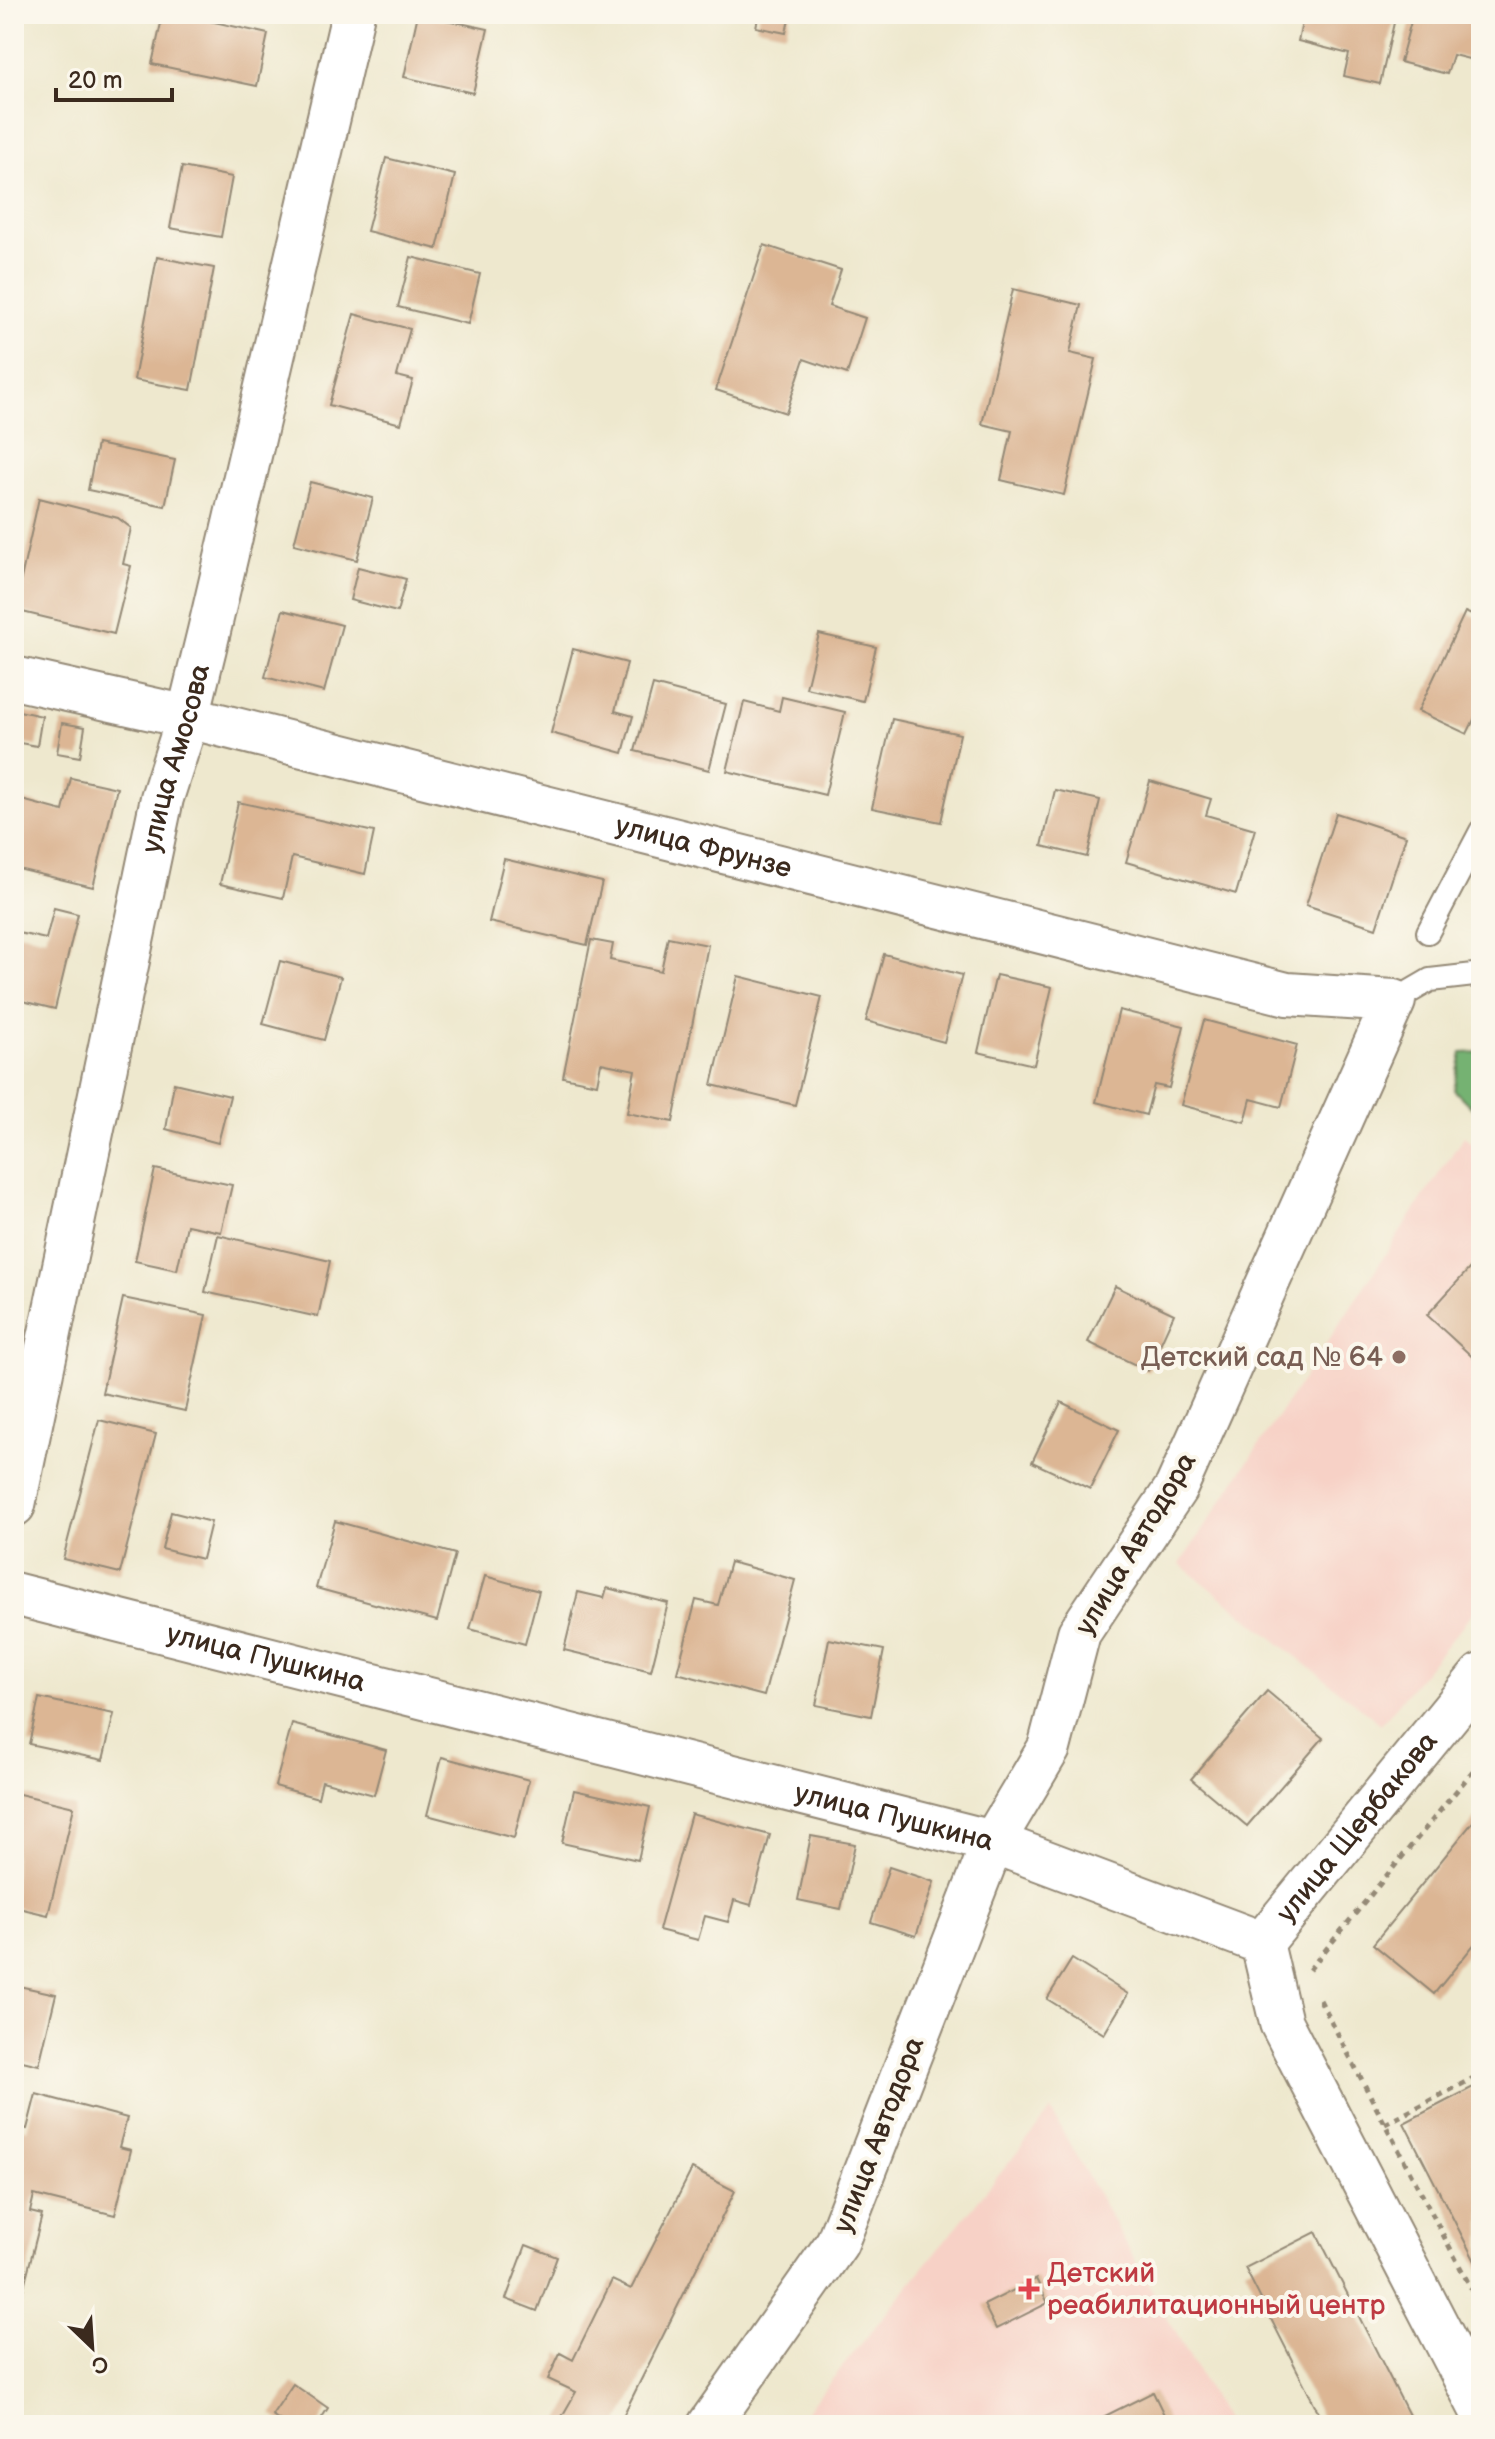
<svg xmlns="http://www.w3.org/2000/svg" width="1495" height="2439" font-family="'Balsamiq Sans',sans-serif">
  <rect width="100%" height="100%" fill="#fbf7ec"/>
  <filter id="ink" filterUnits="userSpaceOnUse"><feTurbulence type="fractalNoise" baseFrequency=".0125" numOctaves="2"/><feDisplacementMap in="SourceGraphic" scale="16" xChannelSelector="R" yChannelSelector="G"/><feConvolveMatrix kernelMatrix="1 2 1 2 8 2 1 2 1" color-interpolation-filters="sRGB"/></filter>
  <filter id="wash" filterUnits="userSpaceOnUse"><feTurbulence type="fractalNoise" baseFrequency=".006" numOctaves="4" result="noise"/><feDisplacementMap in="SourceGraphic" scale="32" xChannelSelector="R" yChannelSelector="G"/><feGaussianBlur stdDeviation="1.8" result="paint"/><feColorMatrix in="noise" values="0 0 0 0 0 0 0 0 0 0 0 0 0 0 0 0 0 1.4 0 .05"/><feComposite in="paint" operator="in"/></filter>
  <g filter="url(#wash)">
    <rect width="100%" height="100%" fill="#eee8ce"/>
    <!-- built -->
    <g fill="#f7d1c6">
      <path d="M1464 1136 1481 1150V1603L1381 1724 1180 1564Z"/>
      <path d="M1051 2111 1228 2425H795Z"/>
    </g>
    <!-- forest -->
    <path fill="#75b272" stroke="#586e48" stroke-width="2" d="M1481 1052V1117L1454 1090 1462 1053Z"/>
    <g id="blocks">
      <!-- building -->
      <g fill="#dcb694">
        <path d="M163 14H178L268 34 257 86 152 64Z"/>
        <path d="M418 14 488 29 473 93 404 77Z"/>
        <path d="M759 14H790L786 33 756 27Z"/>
        <path d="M1304 14H1396L1380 84 1344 76 1349 54 1298 41Z"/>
        <path d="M1413 14H1481V62L1453 55 1447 74 1400 62Z"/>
        <path d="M386 158 455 175 437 249 367 231Z"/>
        <path d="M182 167 232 177 221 237 170 228Z"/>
        <path d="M764 245 841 270 829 306 865 318 847 374 804 359 786 413 716 390Z"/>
        <path d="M157 257 214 268 191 390 134 380Z"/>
        <path d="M411 257 480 274 468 324 398 307Z"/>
        <path d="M1013 289 1081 305 1070 353 1096 359 1064 495 1001 480 1012 431 982 424Z"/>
        <path d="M354 314 410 329 397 376 413 380 401 424 329 405Z"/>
        <path d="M97 444 175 460 165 506 88 490Z"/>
        <path d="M310 482 373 498 357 560 294 544Z"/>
        <path d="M39 498 118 518 131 528 123 564 131 566 114 634 14 610Z"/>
        <path d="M358 567 406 579 397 612 350 600Z"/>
        <path d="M283 610 342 625 324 692 265 677Z"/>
        <path d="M1465 612 1481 619V705L1467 734 1418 711Z"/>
        <path d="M819 634 876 647 863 701 806 688Z"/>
        <path d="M573 649 627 663 615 711 633 716 623 753 551 733Z"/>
        <path d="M653 685 726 704 709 770 635 751Z"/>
        <path d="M782 697 845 712 825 795 727 771 744 702 779 711Z"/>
        <path d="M19 711 42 716 37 746 14 742Z"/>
        <path d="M892 719 960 734 941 822 872 808Z"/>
        <path d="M62 723 85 727 80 757 57 753Z"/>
        <path d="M71 778 117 788 93 887 14 868V833L22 800 63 811Z"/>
        <path d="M1150 781 1211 799 1206 815 1255 829 1236 894 1126 862Z"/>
        <path d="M1055 790 1100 800 1087 857 1042 846Z"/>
        <path d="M238 802 374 832 365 874 292 857 283 898 220 884Z"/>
        <path d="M1336 813 1406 836 1376 928 1306 905Z"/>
        <path d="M504 859 602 882 587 945 489 922Z"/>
        <path d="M54 908 78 914 55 1009 14 999V932L46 939Z"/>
        <path d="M668 937 708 945 673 1122 627 1113 635 1070 601 1063 597 1084 563 1077 591 940 613 944 610 960 661 971Z"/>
        <path d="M884 954 962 975 944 1042 866 1021Z"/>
        <path d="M280 961 341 977 324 1040 263 1024Z"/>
        <path d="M996 975 1052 987 1034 1065 978 1052Z"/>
        <path d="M738 976 822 997 795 1105 712 1085Z"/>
        <path d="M1119 1010 1184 1026 1169 1088 1154 1085 1146 1115 1096 1102Z"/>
        <path d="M1204 1020 1297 1045 1281 1107 1251 1099 1245 1122 1181 1105Z"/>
        <path d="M174 1083 230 1096 218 1143 166 1129Z"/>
        <path d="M155 1169 232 1185 221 1232 187 1225 177 1270 135 1261Z"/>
        <path d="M218 1235 330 1261 318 1317 205 1292Z"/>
        <path d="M1481 1256V1359L1478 1362 1427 1315Z"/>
        <path d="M1115 1286 1174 1314 1148 1371 1088 1342Z"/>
        <path d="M123 1298 206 1315 185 1411 102 1393Z"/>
        <path d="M1061 1402 1119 1430 1090 1489 1032 1462Z"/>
        <path d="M99 1420 156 1434 120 1573 63 1559Z"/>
        <path d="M171 1512 211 1522 202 1559 162 1549Z"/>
        <path d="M335 1521 455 1554 437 1621 316 1588Z"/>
        <path d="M730 1562 795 1580 764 1696 677 1673 696 1600 718 1605Z"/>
        <path d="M485 1576 539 1591 525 1644 470 1629Z"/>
        <path d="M607 1588 668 1603 651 1671 564 1650 578 1592 604 1598Z"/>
        <path d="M829 1639 884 1650 871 1716 816 1705Z"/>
        <path d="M1267 1691 1323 1738 1247 1826 1191 1779Z"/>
        <path d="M39 1698 114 1714 103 1760 29 1744Z"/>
        <path d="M292 1724 386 1750 374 1795 322 1781 318 1798 275 1786Z"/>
        <path d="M442 1757 529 1780 514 1838 427 1815Z"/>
        <path d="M574 1790 650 1807 638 1860 562 1843Z"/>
        <path d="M15 1793 74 1807 48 1915 14 1907Z"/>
        <path d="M1481 1812V1936L1434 1994 1373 1944Z"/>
        <path d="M691 1814 770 1835 751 1905 734 1900 728 1922 705 1916 698 1940 659 1930Z"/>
        <path d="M811 1836 855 1844 841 1909 798 1900Z"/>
        <path d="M889 1867 934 1882 916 1936 871 1922Z"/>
        <path d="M1072 1959 1128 1994 1104 2034 1047 1999Z"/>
        <path d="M14 1985 56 1994 39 2065 14 2059Z"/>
        <path d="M1481 2083V2273L1404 2123Z"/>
        <path d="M36 2094 127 2118 119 2147 131 2150 115 2215 34 2195 30 2212 42 2215 23 2290 14 2288V2126L27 2129Z"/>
        <path d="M692 2169 735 2191 623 2416 618 2425H557L576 2392 548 2379 560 2353 573 2360 612 2280 631 2289Z"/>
        <path d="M1316 2232 1414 2425H1325L1245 2268Z"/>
        <path d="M526 2245 557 2257 537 2311 506 2299Z"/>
        <path d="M1036 2279 1048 2303 996 2329 984 2305Z"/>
        <path d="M293 2384 328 2408 317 2425H287L272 2415Z"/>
        <path d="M1153 2392 1169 2425H1087Z"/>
      </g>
    </g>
  </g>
  <g filter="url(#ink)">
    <use href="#blocks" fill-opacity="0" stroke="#948976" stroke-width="2"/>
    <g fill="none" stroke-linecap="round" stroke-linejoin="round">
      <!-- service casing -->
      <g stroke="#948976" stroke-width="26">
        <g id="service">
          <path d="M1428 932 1481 831"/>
          <path d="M1394 1001 1430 980 1474 975 1481 977"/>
        </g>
      </g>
      <!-- minor casing -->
      <g stroke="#948976" stroke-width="46">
        <g id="minor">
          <path id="s1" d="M14 678 188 717 1287 994 1394 1001 1176 1488 1079 1633 1049 1748 993 1842 837 2243 709 2425"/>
          <path id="s2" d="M14 1505 162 798 188 717 209 631 353 14"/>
          <path id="s3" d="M14 1594 993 1842 1262 1943"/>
          <path d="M1262 1943 1281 2023 1481 2410"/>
          <path id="s4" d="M1262 1943 1481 1675"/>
        </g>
      </g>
      <!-- path -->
      <g stroke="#948976" stroke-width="5" stroke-dasharray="6 6" stroke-linecap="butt">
        <path d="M1309 1970 1481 1761"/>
        <path d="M1320 2000 1481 2307"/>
        <path d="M1385 2124 1481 2074"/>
      </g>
      <!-- service -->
      <use href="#service" stroke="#fff" stroke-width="22"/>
      <!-- minor -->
      <use href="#minor" stroke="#fff" stroke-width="42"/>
    </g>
  </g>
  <!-- markers -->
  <circle fill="#8d6e63" stroke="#fbf7ec" stroke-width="3" cx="1399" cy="1357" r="8"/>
  <path fill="#e0444e" stroke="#fbf7ec" stroke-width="3" d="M1025 2277h8v8h8v8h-8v8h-8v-8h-8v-8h8z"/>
  <g text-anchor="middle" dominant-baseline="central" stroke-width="8" stroke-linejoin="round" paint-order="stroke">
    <!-- street labels -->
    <g font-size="28" fill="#3b2a1e" stroke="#fbf7ec">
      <text stroke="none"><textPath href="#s2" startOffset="764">улица Амосова</textPath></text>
      <text stroke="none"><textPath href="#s1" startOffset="710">улица Фрунзе</textPath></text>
      <text transform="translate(1136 1544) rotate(-59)">улица Автодора</text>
      <text stroke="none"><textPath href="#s3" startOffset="260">улица Пушкина</textPath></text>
      <text stroke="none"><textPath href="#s3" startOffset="908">улица Пушкина</textPath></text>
      <text stroke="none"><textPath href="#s4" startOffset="150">улица Щербакова</textPath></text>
      <text transform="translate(879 2135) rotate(-69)">улица Автодора</text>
    </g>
    <!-- education labels -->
    <g font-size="28" fill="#785e54" stroke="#fbf7ec" text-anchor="end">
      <text x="1383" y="1357">Детский сад № 64</text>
    </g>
    <!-- health labels -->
    <g font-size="28" fill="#be3a42" stroke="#fbf7ec" text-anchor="start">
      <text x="1047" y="2273">Детский<tspan x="1047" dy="32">реабилитационный центр</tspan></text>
    </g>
  </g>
  <!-- margin -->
  <rect width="1495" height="2439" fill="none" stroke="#fbf7ec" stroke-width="48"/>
  <!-- north arrow -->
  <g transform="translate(92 2347) rotate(155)" stroke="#fbf7ec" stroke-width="6" paint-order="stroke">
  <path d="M0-6L14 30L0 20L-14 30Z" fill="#3b2a1e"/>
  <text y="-12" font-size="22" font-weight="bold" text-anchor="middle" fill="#3b2a1e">С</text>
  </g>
  <!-- scale -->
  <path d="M56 88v12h116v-12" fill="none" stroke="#3b2a1e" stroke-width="4"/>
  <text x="68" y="88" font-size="24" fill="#3b2a1e" stroke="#fbf7ec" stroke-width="6" paint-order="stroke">20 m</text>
</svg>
